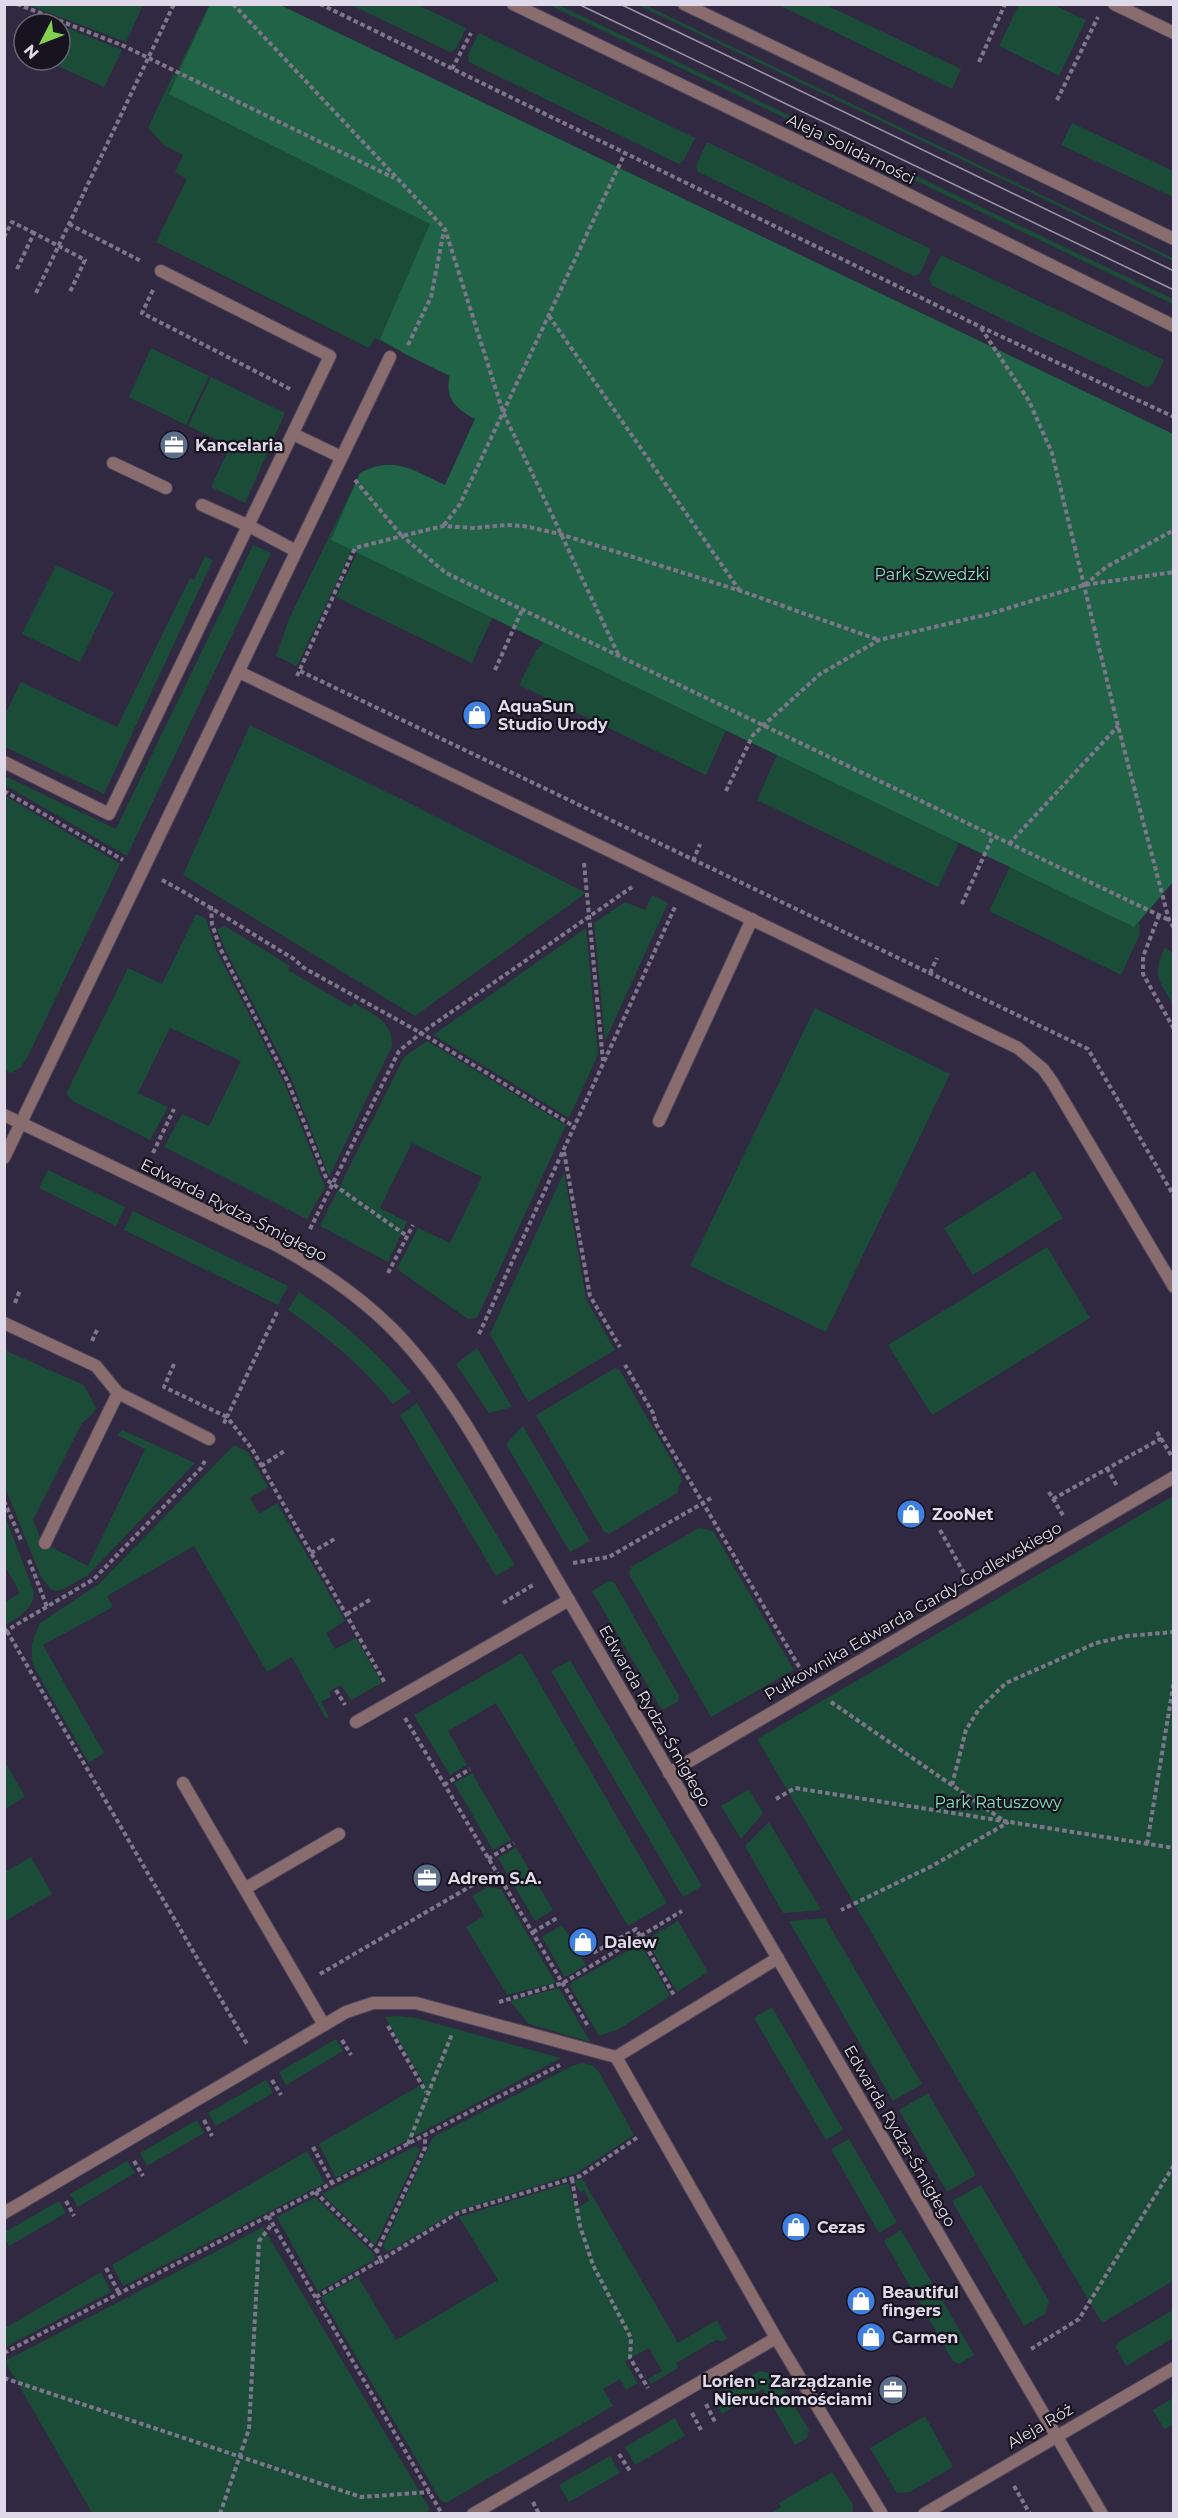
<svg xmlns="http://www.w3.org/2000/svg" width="1178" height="2518" font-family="Montserrat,sans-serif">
  <rect width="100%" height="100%" fill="#312941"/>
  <!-- green -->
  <g fill="#1a4c37">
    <path d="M1019 4 1054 5 1086 20 1059 76 999 46Z"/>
    <path d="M28 5H143L126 42Z"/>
    <path d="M209 5H280L1173 434V882L1139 922 1140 934 1121 975 989 911 1010 867 959 843 938 887 757 800 777 755 726 730 706 775 519 685 536 650 544 643 492 618 472 663 336 597 357 553 352 550 297 666 276 656 289 619 360 473C394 455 414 470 445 485L475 419C457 410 445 399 450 376L375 338 369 348 156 242 187 179 175 172 183 155 165 146 148 128 174 73 178 75 180 70 178 69Z"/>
    <path d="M351 5H418L466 28 456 49 450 52Z"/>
    <path d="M549 5H559L1173 299V304Z"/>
    <path d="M638 5H645L1173 258V261Z"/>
    <path d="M779 5H826L961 69 952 89Z"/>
    <path d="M60 25 122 50 104 87 49 62 50 60H60Z"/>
    <path d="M479 33 695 138 684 160 679 164 469 62 468 55Z"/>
    <path d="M1072 123 1173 171V197L1061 145Z"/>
    <path d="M707 142 931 249 920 274 914 276 698 172 696 166Z"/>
    <path d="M941 255 1164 360 1153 384 1147 387 933 286 929 279Z"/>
    <path d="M151 348 209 376 186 425 129 397Z"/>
    <path d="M211 377 285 413 245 503 211 487 230 446 188 426Z"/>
    <path d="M253 545 271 553 127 856 5 785V776L116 829Z"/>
    <path d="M205 556 213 560 104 794 5 747V715L21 682 117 727 190 578 194 580Z"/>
    <path d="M56 565 114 592 80 662 22 634Z"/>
    <path d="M250 725 409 803 586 893 415 1016 183 875Z"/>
    <path d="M5 796 120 864 29 1054 21 1067 11 1073 4 1070Z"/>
    <path d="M652 895 668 903 605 1041 594 923 625 902 645 910Z"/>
    <path d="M196 914 206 919 216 950 285 1085 325 1187 307 1219 164 1147 182 1114 209 1126 241 1061 170 1028 138 1093 168 1107 150 1140 73 1101 66 1094 128 968 162 984Z"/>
    <path d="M225 926 290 966 288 970 351 1007 354 1003C373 1014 393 1021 392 1046L329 1177 291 1078 225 949 217 929Z"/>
    <path d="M586 928 598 1055 569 1118 433 1035Z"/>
    <path d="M1165 947 1173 954V1004C1158 978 1152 977 1165 947Z"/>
    <path d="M815 1008 950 1074 826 1332 690 1266Z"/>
    <path d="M427 1041 566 1125 477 1318 468 1319 397 1269 418 1228 450 1243 482 1177 412 1143 380 1208 407 1222 388 1262 320 1226 404 1057Z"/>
    <path d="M48 1170 125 1207 116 1226 39 1188Z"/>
    <path d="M1034 1171 1063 1218 973 1275 944 1228Z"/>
    <path d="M564 1172 586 1299 615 1350 528 1402 490 1334Z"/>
    <path d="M133 1211 288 1286 278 1305 124 1230Z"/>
    <path d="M1047 1247 1090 1318 932 1415 888 1345Z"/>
    <path d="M299 1292C341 1320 378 1353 410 1392L393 1404C363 1367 328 1337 288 1310Z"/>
    <path d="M477 1348 512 1407 489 1413 456 1364Z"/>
    <path d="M4 1350 84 1385 96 1408 93 1414 82 1423 33 1520 42 1542 88 1566 145 1449 117 1435 122 1430 195 1463 88 1575 64 1589 56 1591 51 1589 41 1577 5 1487Z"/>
    <path d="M615 1368 619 1369 682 1478 677 1493 609 1534 604 1532 536 1415Z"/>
    <path d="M417 1403 515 1565 496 1576 400 1415Z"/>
    <path d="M523 1426 590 1541 570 1552 506 1444Z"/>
    <path d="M234 1445 248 1452 268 1487 250 1498 259 1514 277 1503 345 1621 326 1633 335 1649 356 1638 382 1683 351 1700 341 1685 329 1691 331 1696 321 1702 329 1717 326 1719 292 1657 267 1672 194 1546 107 1596 113 1607 43 1645 104 1753 89 1763 35 1669 32 1661V1643L40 1623 100 1583Z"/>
    <path d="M1173 1496V2281L1102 2323 757 1739Z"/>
    <path d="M5 1516 34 1592C33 1610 19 1617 5 1625V1602L20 1593 5 1566Z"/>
    <path d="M699 1528 713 1531 794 1670 711 1717 629 1574 631 1567Z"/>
    <path d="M608 1581 614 1582 679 1696 678 1702 662 1710 592 1591Z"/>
    <path d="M522 1653 667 1903 628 1926 496 1703 448 1731 467 1765 450 1775 414 1715Z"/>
    <path d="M570 1660 702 1886 683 1897 551 1671Z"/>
    <path d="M5 1762 25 1797 5 1809H4Z"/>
    <path d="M472 1773 511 1840 493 1850 454 1783Z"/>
    <path d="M749 1789 763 1813 741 1839 721 1806Z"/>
    <path d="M769 1822 821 1910 783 1913 745 1846Z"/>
    <path d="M516 1847 553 1910 535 1921 498 1858Z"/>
    <path d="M31 1857 52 1894 5 1921V1872Z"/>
    <path d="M488 1887 501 1889 556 1983 507 1995 466 1927 484 1916 472 1896Z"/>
    <path d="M825 1918 922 2084 893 2101 789 1921Z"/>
    <path d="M678 1921 708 1972 677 1992 648 1943 649 1938Z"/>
    <path d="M562 1925 586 1965 568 1976H564L542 1937Z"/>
    <path d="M638 1945 642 1946 670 1996 619 2029 599 2036 570 1986 571 1983Z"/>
    <path d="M559 1988 590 2042 529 2024 510 2001Z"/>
    <path d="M772 2007 843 2130 826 2140 754 2018Z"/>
    <path d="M396 2016 416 2018 561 2058 336 2178 319 2144 424 2083 385 2017Z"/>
    <path d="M336 2039 343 2051 286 2085 279 2072Z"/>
    <path d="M584 2063 593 2066 599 2072 634 2135 575 2174 457 2211 387 2252 383 2246 433 2137 574 2065Z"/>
    <path d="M266 2080 273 2093 216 2126 208 2113Z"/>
    <path d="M928 2093 976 2175 947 2192 899 2110Z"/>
    <path d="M197 2120 204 2133 147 2166 140 2153Z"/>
    <path d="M849 2139 897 2222 879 2233 831 2149Z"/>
    <path d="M416 2146 420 2150 375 2245 322 2194Z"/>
    <path d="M307 2151 325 2183 123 2286 112 2265Z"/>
    <path d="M127 2161 135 2173 78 2207 70 2194Z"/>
    <path d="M582 2178 678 2343 717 2320 727 2339 723 2341 716 2340 676 2363 678 2368 651 2384 648 2379 662 2371 649 2348 625 2361 638 2383 626 2390 620 2379 603 2389 613 2406 446 2503 441 2501 321 2297 358 2277 396 2340 498 2280 459 2217 568 2183 577 2208 589 2201 584 2190 580 2192 574 2181Z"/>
    <path d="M981 2185 1049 2301 1045 2314 1024 2326 952 2201Z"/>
    <path d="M315 2197 373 2253 375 2259 318 2292 277 2217Z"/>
    <path d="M59 2201 66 2213 9 2246 5 2238V2232Z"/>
    <path d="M263 2227 430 2509 423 2514 92 2513 5 2361Z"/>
    <path d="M901 2230 974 2355 959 2364 953 2361 884 2241Z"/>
    <path d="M101 2272 111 2292 5 2347V2328Z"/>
    <path d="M1173 2310V2338L1126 2366 1116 2347 1118 2342Z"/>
    <path d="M759 2371 770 2373 777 2377 809 2430 807 2438 795 2445 763 2389 722 2414 712 2397Z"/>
    <path d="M1173 2398V2425L1164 2429 1153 2410Z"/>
    <path d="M925 2416 953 2467 910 2492 897 2493 870 2448Z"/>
    <path d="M675 2418 685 2436 635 2465 625 2447Z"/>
    <path d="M610 2456 620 2473 569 2502 559 2485Z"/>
    <path d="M832 2472 853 2505V2513H770L781 2507 779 2503Z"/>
  </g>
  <!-- forest -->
  <path fill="#206347" d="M210 5H280L1173 434V882L1134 927 331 540 360 473C395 455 413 471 445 485L475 419C457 409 444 399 450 376L407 355 380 339 430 224 169 94Z"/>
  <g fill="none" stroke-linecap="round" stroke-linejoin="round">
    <!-- service casing -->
    <g stroke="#4d455c" stroke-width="14">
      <g id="service">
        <path d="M293 434 341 457"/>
        <path d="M113 463 166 488"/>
        <path d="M202 505 249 526 296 551"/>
        <path d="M4 762 109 814 330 356 161 271"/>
        <path d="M659 1121 752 919"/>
        <path d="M45 1543 118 1393"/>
        <path d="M183 1783 324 2025"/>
        <path d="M246 1888 339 1834"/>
      </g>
    </g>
    <!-- minor casing -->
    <g stroke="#4d455c" stroke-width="14">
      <g id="minor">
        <path d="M1114 4 1174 33"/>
        <path d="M239 672 1018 1048 1043 1069 1053 1083 1174 1287"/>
        <path d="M4 1115 278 1246C374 1299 420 1348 476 1441L1102 2514"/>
        <path d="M4 1158 390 357"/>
        <path d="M4 1323 96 1366 118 1393 209 1439"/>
        <path d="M356 1722 569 1600"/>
        <path d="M669 1773 1174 1477"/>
        <path d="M616 2057 778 1958"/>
        <path d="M4 2213 324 2025 346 2012 373 2003H416L616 2057 776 2338 882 2514"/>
        <path d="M473 2514 776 2338"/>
        <path d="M924 2514 1174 2368"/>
      </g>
    </g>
    <!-- tertiary casing -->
    <g stroke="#4d455c" stroke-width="14">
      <g id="tertiary">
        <path d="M513 4 875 178 1174 326"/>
        <path d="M684 4 1174 239"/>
      </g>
    </g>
    <!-- path -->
    <g stroke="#7e778b" stroke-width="4" stroke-dasharray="4.5 3" stroke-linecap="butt">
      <path d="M17 4 124 46 394 178"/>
      <path d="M233 4 445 229 503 412 619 656"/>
      <path d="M320 4 981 327 1174 417"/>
      <path d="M979 62 1005 4"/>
      <path d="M452 69 471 33"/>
      <path d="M1057 100 1098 17"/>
      <path d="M69 224 141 261"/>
      <path d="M4 237 12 222 34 233"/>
      <path d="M17 269 34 233 85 260 69 294"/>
      <path d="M153 290 142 313 290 389"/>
      <path d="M36 293 174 4"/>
      <path d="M549 316 740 591"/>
      <path d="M981 328 1029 401 1052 453 1118 726 1169 920 1174 928"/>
      <path d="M408 345 431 297 444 230"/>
      <path d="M355 480 402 536 443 526 475 528 506 525 524 526 560 534 741 591 879 640"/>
      <path d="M444 525 460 504 625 153"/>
      <path d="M1085 585 1106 567 1174 530"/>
      <path d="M495 670 522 610"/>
      <path d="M300 671 1088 1049 1174 1196"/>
      <path d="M297 676 355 548 402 536 446 573 1169 920"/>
      <path d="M4 791 123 860"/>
      <path d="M726 791 753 735 820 674 879 640 989 614 1084 585 1174 572"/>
      <path d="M1009 844 1118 726"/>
      <path d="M693 861 700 844"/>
      <path d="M584 863 603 1061"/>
      <path d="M162 880C207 904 250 933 294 959L304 968 421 1033 575 1127"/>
      <path d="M962 904 993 836"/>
      <path d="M211 906 212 924 220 948 288 1082 327 1180 407 1236"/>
      <path d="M1159 915 1143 957V974L1174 1029"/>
      <path d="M930 973 937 958"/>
      <path d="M564 1152 590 1296 620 1347"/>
      <path d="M153 1153 174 1109"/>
      <path d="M310 1229 399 1051 421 1033 632 887"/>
      <path d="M388 1273 413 1225"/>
      <path d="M15 1303 20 1290"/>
      <path d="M277 1312 227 1417 252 1449 385 1683"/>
      <path d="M479 1334 675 907"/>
      <path d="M92 1341 98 1328"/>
      <path d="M174 1364 164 1387 227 1417 223 1425"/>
      <path d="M1157 1432 1171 1455"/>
      <path d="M261 1466 286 1450"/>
      <path d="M1107 1468 1117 1486"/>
      <path d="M1049 1492 1064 1517"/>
      <path d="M711 1498 703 1503 801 1670"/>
      <path d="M1053 1499 1162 1438"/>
      <path d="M4 1501 22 1542"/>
      <path d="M940 1530 965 1575"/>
      <path d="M311 1553 336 1538"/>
      <path d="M29 1560 47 1607"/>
      <path d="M573 1563 609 1557 703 1503 656 1424 653 1413 625 1365"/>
      <path d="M503 1603 533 1585"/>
      <path d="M347 1614 371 1599"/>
      <path d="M7 1631 247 2044"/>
      <path d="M4 1632 94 1579 201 1468 205 1461"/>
      <path d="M336 1690 345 1705"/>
      <path d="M831 1702 1007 1823 932 1866 841 1910"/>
      <path d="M405 1718 588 2026"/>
      <path d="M444 1785 470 1769"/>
      <path d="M952 1785 966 1730 979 1709 1006 1683 1096 1643 1127 1636 1174 1632"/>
      <path d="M776 1799 795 1788 1174 1848"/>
      <path d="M1147 1844 1174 1681"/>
      <path d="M488 1859 514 1843"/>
      <path d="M533 1932 557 1918"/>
      <path d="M589 1947 593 1953 636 1929 675 1997"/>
      <path d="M320 1974 495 1872"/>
      <path d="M499 2002 563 1983 682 1911"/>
      <path d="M388 2026 426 2092"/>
      <path d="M342 2040 351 2055"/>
      <path d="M272 2080 281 2095"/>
      <path d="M204 2120 212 2136"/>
      <path d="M408 2144 452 2034"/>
      <path d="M313 2147 332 2183"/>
      <path d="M134 2161 143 2176"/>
      <path d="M572 2179 580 2226 593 2265 631 2338 630 2358 648 2388"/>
      <path d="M315 2192 377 2251"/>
      <path d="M66 2201 74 2216"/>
      <path d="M268 2216 442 2514"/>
      <path d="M382 2263 381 2260 458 2213 580 2176 638 2137"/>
      <path d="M106 2268 119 2293"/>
      <path d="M316 2297 381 2260 377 2251 425 2148V2136"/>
      <path d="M1031 2349 1079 2319 1174 2165"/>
      <path d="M4 2353 560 2065"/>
      <path d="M4 2378 361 2497 430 2492"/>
      <path d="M706 2404 715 2422"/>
      <path d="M692 2413 701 2430"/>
      <path d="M619 2454 630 2471"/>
      <path d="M1014 2486 1030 2514"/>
      <path d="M533 2502 539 2514"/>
      <path d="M220 2514 249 2429 259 2241 272 2224"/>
    </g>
    <!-- service -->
    <use href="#service" stroke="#896c6d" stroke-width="12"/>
    <!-- minor -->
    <use href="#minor" stroke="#896c6d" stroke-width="12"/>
    <!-- tertiary -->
    <use href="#tertiary" stroke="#896c6d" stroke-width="12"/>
    <!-- tram -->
    <g stroke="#9a94a6" stroke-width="1.5">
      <path d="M578 4 1174 290"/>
      <path d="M620 4 1174 271"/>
    </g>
  </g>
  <!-- icons -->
  <defs>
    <g id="office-disc" transform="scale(1.5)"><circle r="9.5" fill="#5c6f8a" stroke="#18141f"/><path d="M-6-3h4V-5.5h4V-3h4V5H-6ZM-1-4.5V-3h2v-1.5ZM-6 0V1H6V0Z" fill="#fff"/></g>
    <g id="shop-disc" transform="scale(1.5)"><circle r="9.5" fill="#3f7fe0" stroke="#18141f"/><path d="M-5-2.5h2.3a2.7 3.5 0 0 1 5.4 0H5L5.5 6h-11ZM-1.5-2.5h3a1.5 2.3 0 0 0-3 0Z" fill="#fff"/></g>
  </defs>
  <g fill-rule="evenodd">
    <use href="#office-disc" x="174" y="445"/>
    <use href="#shop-disc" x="477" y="715"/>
    <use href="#shop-disc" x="911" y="1514"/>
    <use href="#office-disc" x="427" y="1878"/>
    <use href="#shop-disc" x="583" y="1942"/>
    <use href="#shop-disc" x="796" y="2227"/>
    <use href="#shop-disc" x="861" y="2301"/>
    <use href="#shop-disc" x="871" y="2337"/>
    <use href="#office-disc" x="893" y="2390"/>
  </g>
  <g text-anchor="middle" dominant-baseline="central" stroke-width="4.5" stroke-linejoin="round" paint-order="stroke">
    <!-- street labels -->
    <g font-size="16" fill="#dfdae9" stroke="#18141f">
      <text transform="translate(851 149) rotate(26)">Aleja Solidarności</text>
      <text transform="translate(234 1210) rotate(27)">Edwarda Rydza-Śmigłego</text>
      <text transform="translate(913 1611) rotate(-30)">Pułkownika Edwarda Gardy-Godlewskiego</text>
      <text transform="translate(655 1716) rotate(60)">Edwarda Rydza-Śmigłego</text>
      <text transform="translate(900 2136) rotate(60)">Edwarda Rydza-Śmigłego</text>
      <text transform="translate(1040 2426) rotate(-30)">Aleja Róż</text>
    </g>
    <!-- poi labels -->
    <g font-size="16" font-weight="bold" fill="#dfdae9" stroke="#18141f" text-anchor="start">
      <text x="195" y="445">Kancelaria</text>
      <text x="498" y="706">AquaSun<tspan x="498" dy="18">Studio Urody</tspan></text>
      <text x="932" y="1514">ZooNet</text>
      <text x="448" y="1878">Adrem S.A.</text>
      <text x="604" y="1942">Dalew</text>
      <text x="817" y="2227">Cezas</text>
      <text x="882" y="2292">Beautiful<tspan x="882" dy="18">fingers</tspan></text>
      <text x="892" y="2337">Carmen</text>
      <text x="872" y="2381" text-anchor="end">Lorien - Zarządzanie<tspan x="872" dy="18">Nieruchomościami</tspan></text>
    </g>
    <!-- park labels -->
    <g font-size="16" fill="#81e1b4" stroke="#18141f">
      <text x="932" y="574">Park Szwedzki</text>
      <text x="998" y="1802">Park Ratuszowy</text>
    </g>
  </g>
  <!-- border -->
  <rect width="1178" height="2518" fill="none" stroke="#dfdae9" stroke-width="12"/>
  <!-- north arrow -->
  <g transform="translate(42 42) rotate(228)"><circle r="28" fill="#18141f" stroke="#686370" stroke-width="1.5"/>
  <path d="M0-4.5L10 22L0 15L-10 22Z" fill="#82d050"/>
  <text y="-9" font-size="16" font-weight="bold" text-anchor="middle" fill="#dfdae9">N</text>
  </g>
</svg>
